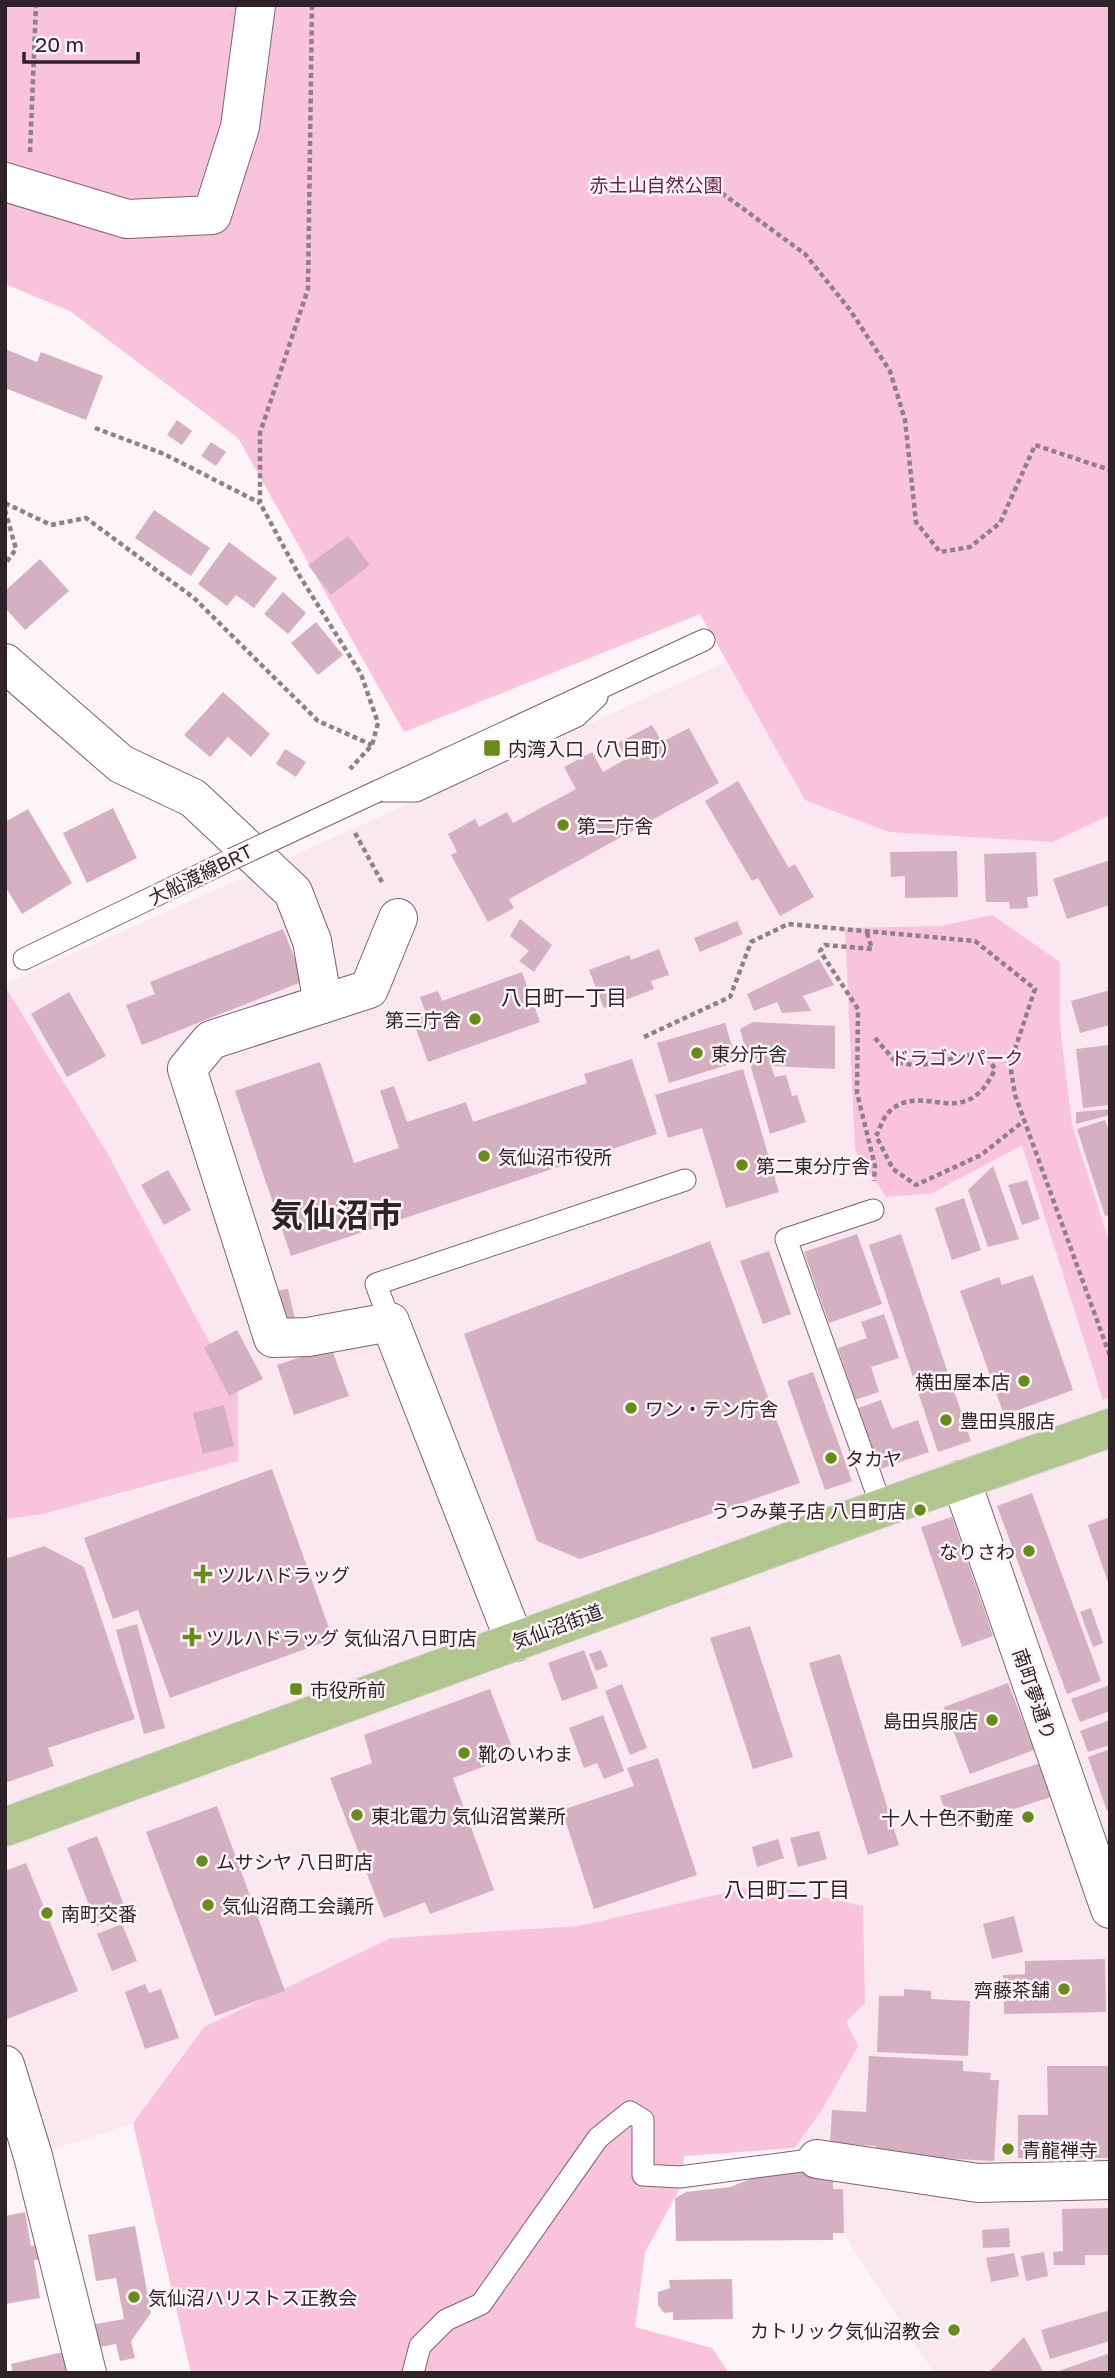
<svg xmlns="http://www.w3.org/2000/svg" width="1115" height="2378" font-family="'Golos Text','Noto Sans JP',sans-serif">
  <rect width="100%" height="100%" fill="#fcf4f7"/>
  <!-- built -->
  <path fill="#fae7ef" d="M727 662 805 800 889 832 1052 842 1110 815V2373H934L869 2274 794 2148 814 2120 858 2046 846 2021 865 2003 764 1884 578 1926 391 1938 204 2027 133 2123 33 2156 5 2065V1519L43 1514 170 1482 238 1395 106 1151 5 984Z"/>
  <!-- green -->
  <g fill="#f8c3db">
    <path d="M5 5H1110V815L1052 842 889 832 805 800 700 614 404 732 238 438 70 311 5 284Z"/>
    <path d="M992 915 1060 962V1026L1072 1125 1110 1245V1397L1103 1400 1022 1145 932 1193 886 1197 855 1150 845 928 941 926Z"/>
    <path d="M5 986 106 1151 238 1395V1461L43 1514 5 1519Z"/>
    <path d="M764 1884 863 1906 865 2003 846 2022 858 2046 820 2113 794 2148 684 2156 680 2188 645 2252 635 2327 712 2348 729 2373H191L133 2123 204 2027 391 1938 578 1926Z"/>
  </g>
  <!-- building -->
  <g fill="#d5b0c0">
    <path d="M5 349 37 362 41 352 103 376 86 420 5 388Z"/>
    <path d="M177 420 192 431 182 445 167 435Z"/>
    <path d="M211 442 226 452 216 466 201 456Z"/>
    <path d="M154 510 210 548 191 576 135 538Z"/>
    <path d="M348 536 370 565 331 595 308 565Z"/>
    <path d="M229 542 277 578 254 608 236 595 227 606 198 584Z"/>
    <path d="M40 559 69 591 25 630 5 608V591Z"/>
    <path d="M283 592 306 613 288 634 264 614Z"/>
    <path d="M316 622 343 655 318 675 291 643Z"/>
    <path d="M223 692 270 734 251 757 228 737 210 757 184 735Z"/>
    <path d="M652 725 662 742 689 728 719 783 509 899 514 908 488 922 451 855 457 852 448 834 475 819 479 827 507 812 513 823 576 789 564 767 592 752 603 772 626 759 618 743Z"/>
    <path d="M285 749 306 762 296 777 276 764Z"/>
    <path d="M738 781 789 868 795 864 814 897 780 916 758 878 752 881 705 801Z"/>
    <path d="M113 808 137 858 87 883 63 833Z"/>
    <path d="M28 809 72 883 22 914 5 886V822Z"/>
    <path d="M957 851 958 897 905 898V876L891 877 890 852Z"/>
    <path d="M1036 852 1038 896 1027 897 1028 908 1010 909 1009 902H986L984 854Z"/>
    <path d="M1110 860V905L1067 919 1053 879Z"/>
    <path d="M520 919 552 945 534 972 519 961 529 951 510 936Z"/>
    <path d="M737 921 743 934 700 952 694 938Z"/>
    <path d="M283 929 304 981 142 1045 126 1005 155 994 150 982Z"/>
    <path d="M659 949 669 975 651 981 654 989 604 1008 589 970 629 955 631 960Z"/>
    <path d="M819 959 834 985 803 996 811 1011 782 1013 777 1002 754 1011 747 994Z"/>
    <path d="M522 972 540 1022 428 1062 411 1016 425 1011 420 997 438 991 442 1001Z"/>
    <path d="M1110 990V1025L1080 1033 1071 1001Z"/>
    <path d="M69 992 106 1056 67 1077 31 1014Z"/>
    <path d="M753 1022 835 1026V1069L771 1066 775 1077 786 1075 792 1096 797 1095 806 1122 770 1134 740 1029Z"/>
    <path d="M725 1023 737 1062 669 1083 657 1043Z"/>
    <path d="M1109 1045 1110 1105 1083 1108 1076 1049Z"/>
    <path d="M632 1059 657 1134 291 1256 235 1091 320 1062 354 1163 399 1148 380 1091 394 1086 407 1122 466 1102 473 1122 587 1083 584 1074Z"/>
    <path d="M743 1069 779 1192 726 1208 702 1128 668 1138 655 1095Z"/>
    <path d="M1110 1109V1115L1076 1124V1112Z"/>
    <path d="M1105 1120 1110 1134V1215L1105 1216 1077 1129Z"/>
    <path d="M993 1166 1019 1239 988 1247 968 1190Z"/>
    <path d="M168 1170 191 1210 164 1225 141 1185Z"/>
    <path d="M1027 1180 1040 1219 1022 1225 1008 1185Z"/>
    <path d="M964 1198 981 1250 952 1260 935 1208Z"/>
    <path d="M857 1234 882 1304 829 1323 804 1252Z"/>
    <path d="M901 1234 971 1441 938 1452 869 1245Z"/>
    <path d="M710 1241 800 1483 580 1559 537 1541 464 1334Z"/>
    <path d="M769 1251 791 1314 763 1324 740 1261Z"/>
    <path d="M1033 1275 1073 1390 1004 1415 960 1291 999 1277 1002 1285Z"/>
    <path d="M288 1289 295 1319 282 1323 275 1291Z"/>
    <path d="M884 1314 899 1358 871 1367 879 1392 855 1400 838 1348 867 1338 861 1322Z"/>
    <path d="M237 1330 263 1379 229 1396 204 1347Z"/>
    <path d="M331 1347 349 1396 294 1415 277 1365Z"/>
    <path d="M813 1372 852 1481 825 1490 787 1381Z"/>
    <path d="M881 1400 892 1429 918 1420 929 1452 877 1470 856 1409Z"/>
    <path d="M224 1405 234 1446 203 1454 193 1413Z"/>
    <path d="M272 1469 333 1639 170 1698 138 1610 113 1619 84 1538Z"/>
    <path d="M1032 1493 1101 1681 1067 1694 997 1506Z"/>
    <path d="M952 1517 993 1636 962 1647 921 1527Z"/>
    <path d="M1110 1517V1585H1109L1088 1525Z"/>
    <path d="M44 1546 84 1567 135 1719 48 1748 54 1766 5 1783V1559Z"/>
    <path d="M1091 1608 1103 1643 1093 1647 1080 1612Z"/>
    <path d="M137 1624 165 1728 144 1734 116 1630Z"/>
    <path d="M750 1626 793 1757 753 1769 710 1638Z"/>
    <path d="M584 1650 598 1688 562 1701 548 1663Z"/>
    <path d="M601 1650 608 1666 596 1671 589 1654Z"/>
    <path d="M840 1654 899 1845 868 1855 809 1663Z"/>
    <path d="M1008 1683 1034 1750 970 1774 944 1707Z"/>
    <path d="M622 1684 647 1748 630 1755 605 1691Z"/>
    <path d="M1110 1685V1711L1080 1722 1071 1699Z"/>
    <path d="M490 1689 515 1755 453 1778 494 1890 430 1914 425 1902 384 1918 330 1778 372 1763 364 1735Z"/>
    <path d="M603 1715 624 1771 604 1779 597 1763 584 1768 569 1728Z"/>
    <path d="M1110 1720V1745L1088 1752 1080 1731Z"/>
    <path d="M1110 1749V1810L1107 1811 1088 1757Z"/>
    <path d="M658 1758 697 1875 594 1909 562 1810 634 1786 627 1768Z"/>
    <path d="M1040 1763 1051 1797 951 1829 940 1796Z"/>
    <path d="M217 1806 285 1991 215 2016 146 1832Z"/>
    <path d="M819 1831 827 1859 798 1867 790 1838Z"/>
    <path d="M97 1836 128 1915 97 1926 67 1848Z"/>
    <path d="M778 1839 784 1858 757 1867 752 1847Z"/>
    <path d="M26 1863 78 1991 5 2020V1871Z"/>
    <path d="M1014 1916 1023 1952 992 1959 983 1924Z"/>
    <path d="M122 1924 137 1961 112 1971 97 1934Z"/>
    <path d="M1105 1959 1106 2012 1004 2014 1003 1975 1025 1974V1961Z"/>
    <path d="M145 1984 149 1993 161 1989 179 2038 145 2049 125 1992Z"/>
    <path d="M904 1989 931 1991V1999L970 2001 968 2056 877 2052 879 1996H904Z"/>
    <path d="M869 2056 963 2061V2071L991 2073 990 2080H999L994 2161 876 2155V2146L830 2143 832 2110 866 2112Z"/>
    <path d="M1047 2066H1110V2158H1018V2115H1048Z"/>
    <path d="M833 2171V2189H843L844 2233H833V2240L676 2241 675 2198 686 2192 730 2187 763 2174Z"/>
    <path d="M1110 2208V2255H1085V2265H1054L1053 2252 1063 2251 1062 2209Z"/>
    <path d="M25 2212 31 2246 38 2245 41 2259 34 2260 40 2298 5 2304V2216Z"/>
    <path d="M135 2226 151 2313 131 2341 135 2358 120 2361 116 2344 94 2348 90 2325 124 2319 116 2278 96 2281 88 2235Z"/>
    <path d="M1009 2228 1010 2247 983 2248 982 2230Z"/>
    <path d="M1044 2252 1048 2276 1026 2281 1021 2256Z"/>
    <path d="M1014 2253 1019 2276 991 2282 986 2258Z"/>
    <path d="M732 2279 733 2319 673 2320V2312L664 2313 658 2305V2292L670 2288 669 2280Z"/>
    <path d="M1110 2310V2341L1050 2359 1041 2330Z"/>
    <path d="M1024 2337 1044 2373H988Z"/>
    <path d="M63 2352 68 2373H13L11 2364Z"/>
    <path d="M1110 2353V2373H1056V2372Z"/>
  </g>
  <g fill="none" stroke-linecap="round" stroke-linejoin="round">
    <!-- service casing -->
    <g stroke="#826170" stroke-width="23">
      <g id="service">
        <path d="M378 791 704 640"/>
        <path d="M384 791H416L577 716 597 697"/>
        <path d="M24 959 232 859"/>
        <path d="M873 1210 786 1239 882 1508"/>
        <path d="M390 1322 376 1284 685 1180"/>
        <path d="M413 2373 420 2346 446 2320 481 2304 598 2138 630 2112 643 2120V2175L680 2177 817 2159"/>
      </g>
    </g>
    <!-- minor casing -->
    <g stroke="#826170" stroke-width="40">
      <g id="minor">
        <path d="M5 182 127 219 212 215 240 127 256 5"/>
        <path d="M5 663 121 764 193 798 293 892 312 941 323 1004"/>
        <path d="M390 1322 308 1337 273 1338 187 1069 211 1040 369 989 398 918"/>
        <path d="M961 1480 1110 1909"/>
        <path d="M5 2065 33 2156 87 2373"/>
        <path d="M817 2159 978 2183 1110 2180"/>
      </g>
    </g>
    <!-- tertiary casing -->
    <g stroke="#826170" stroke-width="40">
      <path id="tertiary" d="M390 1322 515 1642"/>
    </g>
    <!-- primary casing -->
    <g stroke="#d6d3d4" stroke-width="40">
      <path id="primary" d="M5 1827 882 1508 1110 1428"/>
    </g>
    <!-- path -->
    <g stroke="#8d8187" stroke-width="4.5" stroke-dasharray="5 3.5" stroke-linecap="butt">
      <path d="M312 5 308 289 260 433V503L299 575 361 674 378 723 372 745 350 769"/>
      <path d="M30 152 36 5"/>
      <path d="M708 183 805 254 850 310 890 371 905 420 916 522 940 552 970 547 1000 523 1035 445 1110 470"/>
      <path d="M95 428 164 454 260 503"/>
      <path d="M5 503 51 525 86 518 194 598 318 721 372 745"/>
      <path d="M5 510 16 549 5 564"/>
      <path d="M355 833 383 884"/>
      <path d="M867 933 872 949 825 945 820 951 858 1009 857 1093 875 1166 874 1181"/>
      <path d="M644 1037 730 997 751 942 788 924 975 941 1035 989 1010 1064 1015 1095 1110 1356"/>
      <path d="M875 1038 896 1062 918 1066 984 1052 995 1069C965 1135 922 1079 889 1112 883 1117 880 1129 876 1136L893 1169 916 1185 981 1155 1025 1120"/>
    </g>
    <!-- service -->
    <use href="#service" stroke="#fff" stroke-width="21"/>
    <!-- minor -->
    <use href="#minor" stroke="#fff" stroke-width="38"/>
    <!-- tertiary -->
    <use href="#tertiary" stroke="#fff" stroke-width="38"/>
    <!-- primary -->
    <use href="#primary" stroke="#b1c68e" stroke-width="38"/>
    <!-- service-bridge casing -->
    <g stroke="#826170" stroke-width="23" stroke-linecap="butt">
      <path id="service-bridge" d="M232 859 378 791"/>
    </g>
    <!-- service-bridge -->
    <use href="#service-bridge" stroke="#fff" stroke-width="21"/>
  </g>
  <!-- markers -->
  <g fill="#678c17" stroke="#fcf4f7" stroke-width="2.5">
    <rect x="483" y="739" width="18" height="18" rx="3.5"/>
    <circle cx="563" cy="825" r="7"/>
    <circle cx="475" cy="1019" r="7"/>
    <circle cx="697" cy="1053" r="7"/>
    <circle cx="484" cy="1156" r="7"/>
    <circle cx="742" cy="1165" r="7"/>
    <circle cx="1024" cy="1381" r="7"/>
    <circle cx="631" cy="1408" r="7"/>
    <circle cx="946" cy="1420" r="7"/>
    <circle cx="831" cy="1458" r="7"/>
    <circle cx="920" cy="1510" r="7"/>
    <circle cx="1029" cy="1551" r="7"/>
    <path d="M199.5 1563.5h7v7h7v7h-7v7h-7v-7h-7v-7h7z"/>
    <path d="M188.5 1626.5h7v7h7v7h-7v7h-7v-7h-7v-7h7z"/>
    <rect x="289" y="1682" width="14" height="14" rx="3.5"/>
    <circle cx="992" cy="1720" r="7"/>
    <circle cx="464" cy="1753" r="7"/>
    <circle cx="357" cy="1815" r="7"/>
    <circle cx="1028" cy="1817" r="7"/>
    <circle cx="202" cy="1861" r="7"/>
    <circle cx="208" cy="1905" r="7"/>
    <circle cx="47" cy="1913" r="7"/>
    <circle cx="1064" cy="1989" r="7"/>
    <circle cx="1008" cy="2149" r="7"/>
    <circle cx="134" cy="2297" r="7"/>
    <circle cx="954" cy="2330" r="7"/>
  </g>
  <g text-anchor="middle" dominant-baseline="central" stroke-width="5" stroke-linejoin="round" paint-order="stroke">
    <!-- park labels -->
    <g font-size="19" fill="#682349" stroke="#fcf4f7">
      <text x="656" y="184">赤土山自然公園</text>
      <text x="957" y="1057">ドラゴンパーク</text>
    </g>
    <!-- poi labels -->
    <g font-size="19" fill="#302229" stroke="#fcf4f7" text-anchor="start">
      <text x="508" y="748">内湾入口（八日町）</text>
      <text x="577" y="825">第二庁舎</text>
      <text x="461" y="1019" text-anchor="end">第三庁舎</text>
      <text x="711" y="1053">東分庁舎</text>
      <text x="498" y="1156">気仙沼市役所</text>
      <text x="756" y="1165">第二東分庁舎</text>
      <text x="1010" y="1381" text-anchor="end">横田屋本店</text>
      <text x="645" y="1408">ワン・テン庁舎</text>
      <text x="960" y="1420">豊田呉服店</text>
      <text x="845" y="1458">タカヤ</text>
      <text x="906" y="1510" text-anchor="end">うつみ菓子店 八日町店</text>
      <text x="1015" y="1551" text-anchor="end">なりさわ</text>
      <text x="217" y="1574">ツルハドラッグ</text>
      <text x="206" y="1637">ツルハドラッグ 気仙沼八日町店</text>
      <text x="310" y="1689">市役所前</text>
      <text x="978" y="1720" text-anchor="end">島田呉服店</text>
      <text x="478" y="1753">靴のいわま</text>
      <text x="371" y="1815">東北電力 気仙沼営業所</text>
      <text x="1014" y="1817" text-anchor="end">十人十色不動産</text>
      <text x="216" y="1861">ムサシヤ 八日町店</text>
      <text x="222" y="1905">気仙沼商工会議所</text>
      <text x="61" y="1913">南町交番</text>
      <text x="1050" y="1989" text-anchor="end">齊藤茶舗</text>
      <text x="1022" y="2149">青龍禅寺</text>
      <text x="148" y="2297">気仙沼ハリストス正教会</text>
      <text x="940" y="2330" text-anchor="end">カトリック気仙沼教会</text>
    </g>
    <!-- street labels -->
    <g font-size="19" fill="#302229" stroke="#fcf4f7">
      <text transform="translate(200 874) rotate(-26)">大船渡線BRT</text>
      <text transform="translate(557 1626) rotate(-20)">気仙沼街道</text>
      <text transform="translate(1035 1694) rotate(71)">南町夢通り</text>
    </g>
    <!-- neighbourhood labels -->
    <g font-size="21" fill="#302229" stroke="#fcf4f7">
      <text x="564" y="997">八日町一丁目</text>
      <text x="787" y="1889">八日町二丁目</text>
    </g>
    <!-- town labels -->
    <g font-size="33" font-weight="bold" fill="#302229" stroke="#fcf4f7">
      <text x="336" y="1214">気仙沼市</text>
    </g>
  </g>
  <!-- border -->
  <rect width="1115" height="2378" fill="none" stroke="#302229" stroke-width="14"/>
  <!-- scale -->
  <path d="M24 52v10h114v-10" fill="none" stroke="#302229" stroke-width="3.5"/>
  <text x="35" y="52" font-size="21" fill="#302229" stroke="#fcf4f7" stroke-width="5" paint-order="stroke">20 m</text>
</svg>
